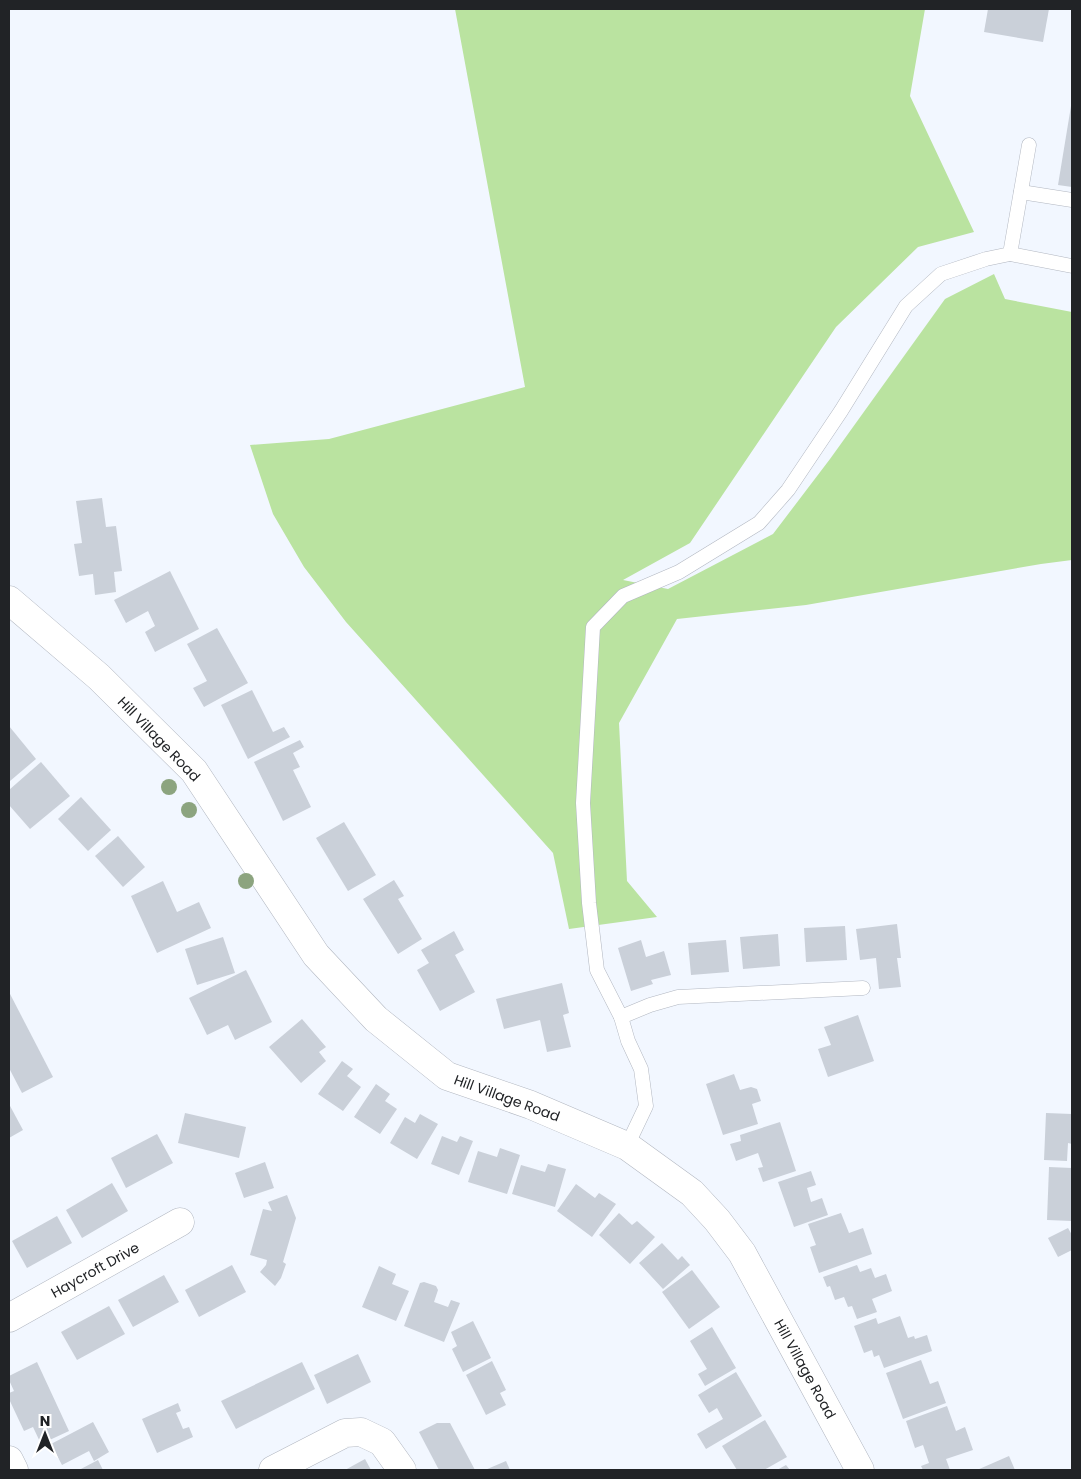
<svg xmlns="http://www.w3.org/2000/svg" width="1081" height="1479" font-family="Poppins,sans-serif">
  <rect width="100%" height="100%" fill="#f2f7ff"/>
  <!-- green -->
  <path fill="#bae3a0" d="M455 9H925L910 96 974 232 918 247 836 327 690 543 623 580 668 589 773 534 830 459 945 299 994 274 1005 299 1072 312V560L1041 564 806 605 677 619 619 723 627 881 657 917 569 929 553 853 346 622 304 567 273 514 250 445 329 439 525 387Z"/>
  <!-- building -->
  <g fill="#cad0d9">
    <path d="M988 9H1049L1043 42 984 32Z"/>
    <path d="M1071 106H1072V187L1058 185Z"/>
    <path d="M102 498 106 527 116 526 122 571 114 572 116 592 95 595 93 574 79 576 74 544 82 543 76 501Z"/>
    <path d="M170 571 199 629 155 652 145 632 155 626 148 611 126 623 114 600Z"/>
    <path d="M217 628 248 683 204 707 193 688 207 681 187 644Z"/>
    <path d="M252 690 273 732 284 727 290 737 248 759 221 705Z"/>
    <path d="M9 726 36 759 10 781 9 779Z"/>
    <path d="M300 740 304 747 293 753 300 767 293 770 311 807 283 821 254 762Z"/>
    <path d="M41 762 70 796 30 829 9 805V790Z"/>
    <path d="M81 797 111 830 88 851 58 819Z"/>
    <path d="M344 822 376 875 348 891 316 838Z"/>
    <path d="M118 836 145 867 123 887 95 856Z"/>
    <path d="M394 880 404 896 398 899 422 939 398 954 363 899Z"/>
    <path d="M163 881 177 912 199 902 211 928 157 953 131 896Z"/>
    <path d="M897 924 901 958H897L901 987 879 989 876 958 860 960 856 929Z"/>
    <path d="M845 926 847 960 806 962 804 928Z"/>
    <path d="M454 931 464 950 455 955 475 992 440 1011 417 970 429 963 421 950Z"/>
    <path d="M778 934 780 966 743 969 740 937Z"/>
    <path d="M223 937 235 973 197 985 185 949Z"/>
    <path d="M641 940 646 957 664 951 671 975 651 980 653 984 631 991 618 948Z"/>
    <path d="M726 940 729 972 691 975 688 943Z"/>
    <path d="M246 970 272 1022 235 1040 228 1025 207 1035 189 998Z"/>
    <path d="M562 983 569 1013 563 1015 571 1047 547 1052 540 1020 504 1029 496 999Z"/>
    <path d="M9 992 53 1077 22 1093 9 1068Z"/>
    <path d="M858 1015 874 1061 828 1077 818 1049 831 1045 824 1027Z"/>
    <path d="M302 1019 326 1047 319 1052 326 1061 301 1083 269 1047Z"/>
    <path d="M342 1061 353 1069 347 1076 361 1087 343 1111 318 1094Z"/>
    <path d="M734 1074 740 1090 751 1087 757 1089 761 1101 752 1104 758 1124 723 1135 706 1084Z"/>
    <path d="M376 1084 390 1094 385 1101 397 1109 380 1134 354 1117Z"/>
    <path d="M9 1104 23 1130 9 1138Z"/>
    <path d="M185 1113 246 1127 239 1158 178 1143Z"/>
    <path d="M1046 1113 1072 1114V1144L1068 1143 1067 1161 1044 1160Z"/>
    <path d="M420 1114 438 1124 417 1159 390 1143 405 1117 415 1123Z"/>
    <path d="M780 1122 796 1171 763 1182 758 1168 763 1167 758 1153 736 1161 730 1144 741 1141 740 1135Z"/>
    <path d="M157 1134 173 1163 126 1188 111 1158Z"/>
    <path d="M442 1136 457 1142 460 1136 473 1141 459 1175 431 1164Z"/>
    <path d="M500 1148 520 1155 507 1194 468 1182 478 1151 497 1157Z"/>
    <path d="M265 1162 274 1188 244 1198 235 1173Z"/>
    <path d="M548 1164 566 1169 555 1207 512 1194 521 1165 545 1172Z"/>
    <path d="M1049 1167 1072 1168V1221L1047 1220Z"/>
    <path d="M811 1171 816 1185 807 1188 811 1202 822 1198 828 1215 794 1227 778 1182Z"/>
    <path d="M112 1183 128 1211 82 1238 66 1210Z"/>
    <path d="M576 1184 595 1198 599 1193 616 1204 592 1237 557 1211Z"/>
    <path d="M287 1195 296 1218 283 1262 286 1264 281 1278 275 1286 260 1272 266 1265 267 1260 250 1255 263 1209 272 1211 268 1202Z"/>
    <path d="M619 1213 632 1225 637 1221 655 1237 630 1264 599 1235Z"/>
    <path d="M841 1213 849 1233 863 1228 872 1254 819 1273 810 1247 816 1245 808 1224Z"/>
    <path d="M57 1216 72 1243 27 1268 12 1241Z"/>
    <path d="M1068 1228 1072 1235V1250L1058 1257 1048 1238Z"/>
    <path d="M662 1243 678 1260 682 1256 690 1265 663 1289 639 1263Z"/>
    <path d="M232 1265 246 1292 199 1317 185 1290Z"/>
    <path d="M857 1265 860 1272 871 1268 875 1278 886 1274 892 1291 872 1299 877 1312 857 1319 852 1306 848 1307 844 1297 835 1300 830 1286 827 1287 823 1277Z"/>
    <path d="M379 1266 396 1274 392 1284 409 1291 396 1321 362 1307Z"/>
    <path d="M692 1270 720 1307 689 1329 662 1292Z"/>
    <path d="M164 1275 179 1302 133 1327 118 1300Z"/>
    <path d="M424 1282 436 1286 438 1290 434 1302 448 1307 451 1300 460 1303 444 1342 404 1326 420 1283Z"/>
    <path d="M109 1306 125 1334 77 1360 61 1332Z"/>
    <path d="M900 1316 908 1338 914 1336 915 1339 927 1335 932 1351 884 1368 879 1355 874 1357 872 1350 864 1353 854 1326 876 1318 878 1324Z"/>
    <path d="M473 1321 491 1358 463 1372 452 1349 457 1346 451 1332Z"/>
    <path d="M712 1327 736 1368 705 1386 698 1374 707 1369 690 1341Z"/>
    <path d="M358 1354 371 1382 327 1404 314 1375Z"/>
    <path d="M921 1360 930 1384 938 1381 946 1403 903 1419 886 1373Z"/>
    <path d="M492 1361 506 1390 500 1393 506 1405 486 1415 466 1375Z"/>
    <path d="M37 1362 69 1431 41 1444 33 1427 24 1431 9 1399V1393L14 1391 9 1380V1376Z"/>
    <path d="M302 1362 315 1389 236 1429 221 1401Z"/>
    <path d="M736 1372 762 1416 706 1449 697 1434 723 1419 717 1408 709 1413 698 1395Z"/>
    <path d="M178 1403 181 1411 176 1413 180 1422 183 1429 189 1427 193 1437 157 1453 142 1419Z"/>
    <path d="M947 1406 956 1431 965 1427 973 1450 946 1459 950 1470H923L921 1466 929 1463 923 1445 915 1448 906 1421Z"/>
    <path d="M765 1420 787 1457 764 1470H737L722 1446Z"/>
    <path d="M93 1422 109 1452 94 1461 89 1451 62 1465 51 1444Z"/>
    <path d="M437 1423H450L475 1470H439L419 1432Z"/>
    <path d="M1009 1456 1015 1470H977Z"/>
    <path d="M365 1459 371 1470H345Z"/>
    <path d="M98 1460 103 1470H79Z"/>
    <path d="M506 1461 510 1470H485Z"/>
    <path d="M786 1465 790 1470H777Z"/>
  </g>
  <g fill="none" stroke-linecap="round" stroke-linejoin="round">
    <!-- service casing -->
    <g stroke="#b2b7c1" stroke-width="15">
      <g id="service">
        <path d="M1021 192 1072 200"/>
        <path d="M1010 254 1072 266"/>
        <path d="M621 1017 650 1005 678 997 863 988"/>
        <path d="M627 1146 646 1106 641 1069 628 1041 621 1017 597 970 589 903 583 803 593 627 623 596 679 572 759 523 788 490 841 411 906 306 941 274 986 259 1010 254 1029 145"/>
      </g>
    </g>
    <!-- minor casing -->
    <g stroke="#b2b7c1" stroke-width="29">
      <g id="minor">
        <path d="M9 600 99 677 194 771 316 955 376 1019 447 1076 531 1105 627 1146 692 1193 717 1220 742 1253 860 1470"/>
        <path d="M9 1318 180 1222"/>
        <path d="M9 1460 14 1470"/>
        <path d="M273 1470 345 1433 361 1432 382 1442 402 1470"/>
      </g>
    </g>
    <!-- service -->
    <use href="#service" stroke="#fff" stroke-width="14"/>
    <!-- minor -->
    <use href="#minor" stroke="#fff" stroke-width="28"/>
  </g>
  <!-- trees -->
  <g fill="#8ca47f">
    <circle cx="169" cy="787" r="8"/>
    <circle cx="189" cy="810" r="8"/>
    <circle cx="246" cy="881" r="8"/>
  </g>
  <g text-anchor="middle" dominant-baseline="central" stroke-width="5" stroke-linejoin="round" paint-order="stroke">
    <!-- street labels -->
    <g font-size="14" fill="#212326" stroke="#fff">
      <text transform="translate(159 739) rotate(46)">Hill Village Road</text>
      <text transform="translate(507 1098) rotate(20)">Hill Village Road</text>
      <text transform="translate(95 1270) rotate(-29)">Haycroft Drive</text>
      <text transform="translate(805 1369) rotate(61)">Hill Village Road</text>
    </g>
  </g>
  <!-- border -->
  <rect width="1081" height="1479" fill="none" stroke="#212326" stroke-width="20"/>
  <!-- north arrow -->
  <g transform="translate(45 1434)" stroke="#ffffff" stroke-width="4" paint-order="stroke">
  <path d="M0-4L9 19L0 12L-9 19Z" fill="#212326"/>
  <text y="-8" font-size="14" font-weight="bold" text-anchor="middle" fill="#212326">N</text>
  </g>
</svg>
